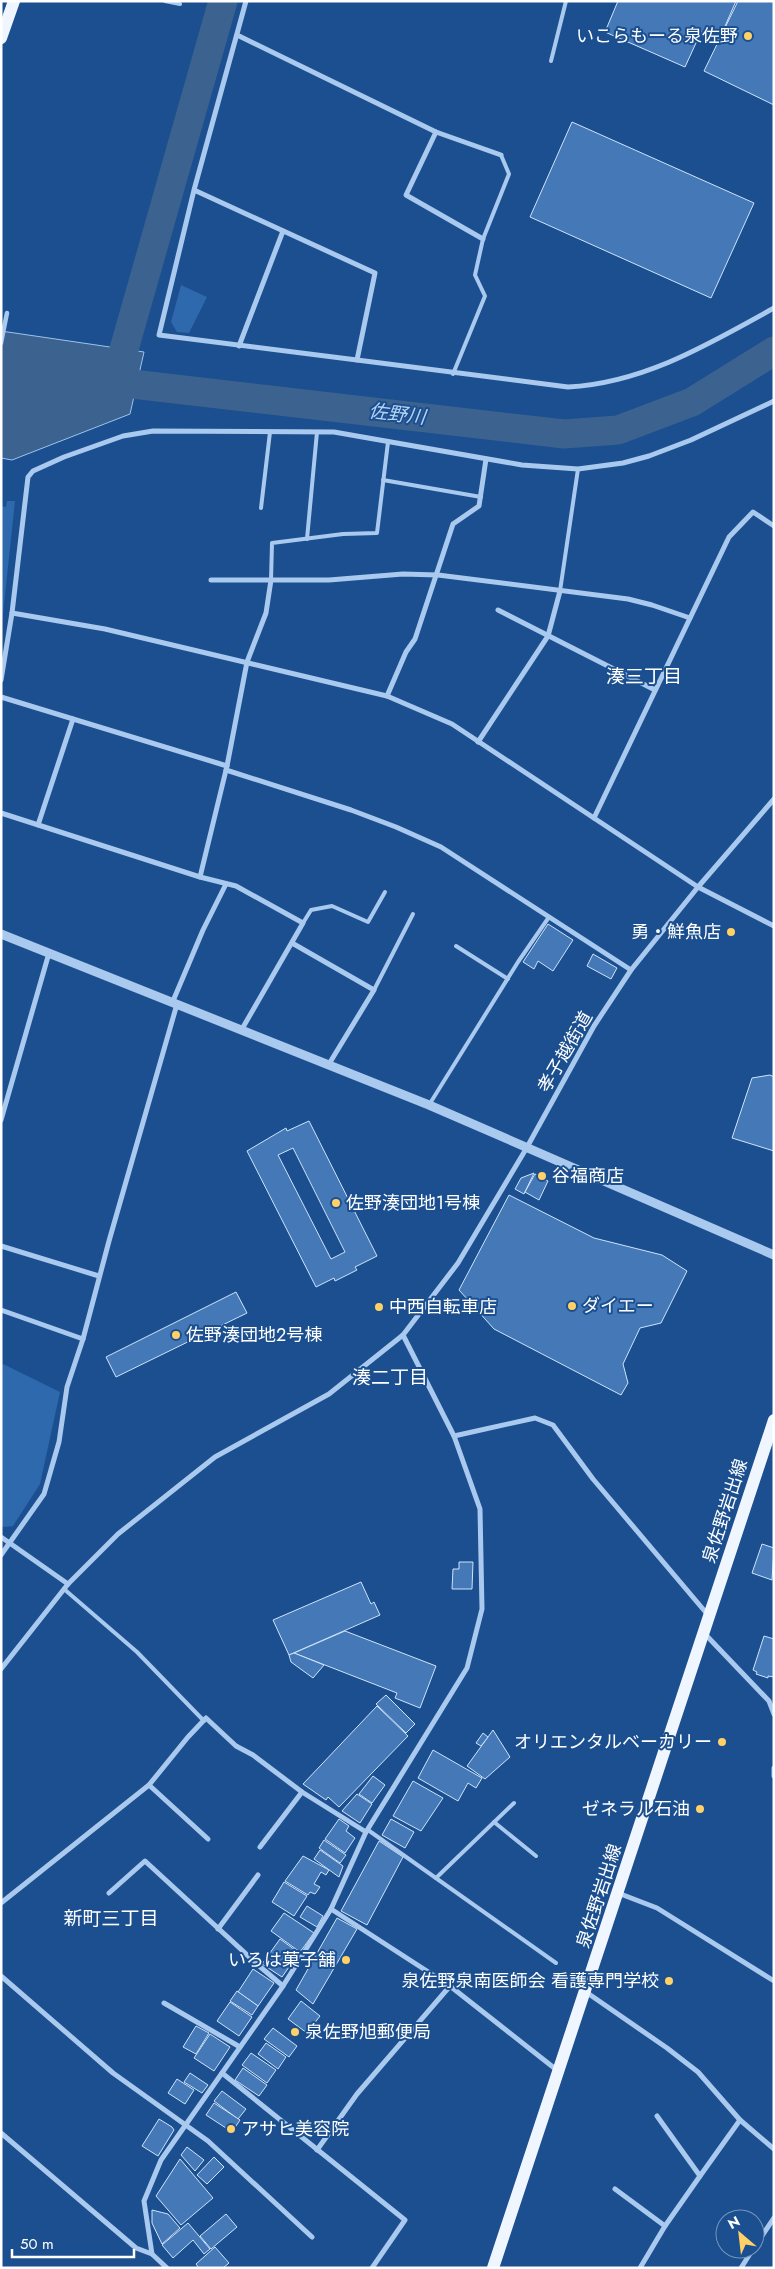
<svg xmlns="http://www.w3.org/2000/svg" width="775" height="2269" font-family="Jost,'Noto Sans JP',sans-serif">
  <rect width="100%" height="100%" fill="#1b4f8f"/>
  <!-- green -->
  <g fill="#2e69ad">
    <path d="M181 285 207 297 189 333 177 332 171 322Z"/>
    <path d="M7 501H15L1 633V506L6 507Z"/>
    <path d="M1 1363 60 1392 40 1484 13 1526 4 1527 1 1525Z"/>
  </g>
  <!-- water -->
  <path fill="#3c6290" stroke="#9cc4f0" d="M1 331 144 352 130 414 12 460 1 458Z"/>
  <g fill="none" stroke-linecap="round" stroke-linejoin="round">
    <!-- river -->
    <g stroke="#3c6290" stroke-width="29">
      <path d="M98 380 564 434 618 430 692 402 774 351"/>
      <path d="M115 381 223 1"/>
    </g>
  </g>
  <!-- building -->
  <g fill="#4478b7" stroke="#cfe3fa" fill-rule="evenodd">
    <path d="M618 1H736L719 40 701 32 685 67 605 32Z"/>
    <path d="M738 1H774V105L704 71Z"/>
    <path d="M572 122 754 203 711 298 530 217Z"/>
    <path d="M548 924 573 940 553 971 538 961 534 969 523 962Z"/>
    <path d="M593 954 617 968 611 979 587 966Z"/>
    <path d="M770 1075 774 1077V1151L732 1138 752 1078Z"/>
    <path d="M309 1121 377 1256 355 1267 357 1270 335 1281 334 1278 316 1287 247 1151 286 1128 287 1131ZM293 1148 345 1252 331 1259 278 1155Z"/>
    <path d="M534 1173 524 1194 515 1189 521 1178Z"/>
    <path d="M535 1174 548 1181 539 1200 525 1192Z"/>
    <path d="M509 1195 594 1238 662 1255 687 1271 661 1323 640 1328 623 1364 628 1383 621 1395 494 1329 459 1290Z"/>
    <path d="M236 1292 247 1313 116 1377 106 1357Z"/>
    <path d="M762 1544 774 1548 772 1580 752 1573Z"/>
    <path d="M459 1562H473L472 1589H452L453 1569H459Z"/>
    <path d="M361 1582 371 1604 374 1602 380 1615 289 1655 273 1620Z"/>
    <path d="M345 1631 436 1666 420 1708 395 1698 397 1693 294 1653Z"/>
    <path d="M764 1636 774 1639V1677L768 1676V1678L756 1674 757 1672 753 1670Z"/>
    <path d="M294 1653 324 1665 313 1678 291 1662 289 1655Z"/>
    <path d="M386 1695 415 1724 406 1733 376 1704Z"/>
    <path d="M377 1706 408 1736 339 1807 328 1797 326 1800 303 1784Z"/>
    <path d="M493 1730 510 1757 485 1779 467 1766Z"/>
    <path d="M483 1733 488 1737 481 1746 476 1743Z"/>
    <path d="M433 1750 482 1778 476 1788 468 1783 458 1801 418 1778Z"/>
    <path d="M373 1776 385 1785 372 1803 359 1794Z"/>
    <path d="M413 1781 443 1798 421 1831 393 1816Z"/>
    <path d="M357 1794 372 1804 360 1823 342 1811Z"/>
    <path d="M339 1819 349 1826 346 1831 355 1838 345 1853 325 1839Z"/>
    <path d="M391 1819 414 1832 405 1848 382 1835Z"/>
    <path d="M324 1840 346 1855 340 1863 319 1848Z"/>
    <path d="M379 1841 403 1857 367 1925 341 1911Z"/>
    <path d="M320 1850 343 1866 339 1877 314 1859Z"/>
    <path d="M303 1856 329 1870 326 1875 321 1872 314 1884 320 1887 315 1894 310 1892 308 1895 285 1881Z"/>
    <path d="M284 1882 307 1896 294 1916 272 1902Z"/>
    <path d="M307 1906 323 1916 317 1927 300 1917Z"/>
    <path d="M284 1913 314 1933 300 1952 271 1931Z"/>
    <path d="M337 1918 357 1929 313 2004 296 1990Z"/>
    <path d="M280 1939 299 1953 282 1977 262 1964Z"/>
    <path d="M253 1969 274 1983 258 2006 238 1992Z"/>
    <path d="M237 1991 258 2006 252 2015 230 2001Z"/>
    <path d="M301 2001 320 2016 307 2033 288 2019Z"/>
    <path d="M230 2002 252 2017 239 2036 217 2021Z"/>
    <path d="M196 2026 209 2033 196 2054 183 2047Z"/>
    <path d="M273 2028 297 2046 289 2057 264 2039Z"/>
    <path d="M210 2034 230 2047 214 2071 194 2058Z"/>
    <path d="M266 2043 286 2057 278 2069 258 2054Z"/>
    <path d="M251 2053 276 2070 267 2083 242 2065Z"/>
    <path d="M243 2068 267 2085 259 2096 235 2080Z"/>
    <path d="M190 2073 208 2085 202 2093 184 2082Z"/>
    <path d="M177 2079 194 2090 185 2104 168 2093Z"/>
    <path d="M222 2091 246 2109 238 2119 214 2101Z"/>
    <path d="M214 2103 240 2120 232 2132 206 2115Z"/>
    <path d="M159 2119 172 2127 174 2130 158 2156 142 2146Z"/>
    <path d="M187 2147 204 2160 195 2171 181 2155Z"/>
    <path d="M214 2157 224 2167 207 2184 197 2175Z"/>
    <path d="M180 2159 213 2198 181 2225 156 2196Z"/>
    <path d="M152 2210 168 2214 180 2228 162 2244 152 2223Z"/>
    <path d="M226 2214 237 2227 211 2249 200 2236Z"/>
    <path d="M188 2223 210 2249 204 2254 193 2240 173 2258 162 2245Z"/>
    <path d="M215 2247 229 2263 223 2268H199L196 2264Z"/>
  </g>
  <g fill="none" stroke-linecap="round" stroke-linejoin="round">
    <!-- service -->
    <g stroke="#a9c9ee" stroke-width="4">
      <path d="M165 1 180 4"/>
      <path d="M551 61 566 1"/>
      <path d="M453 374 485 296 475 275 483 239 509 174 501 155"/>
      <path d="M383 480 481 497"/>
      <path d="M261 508 270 432"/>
      <path d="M307 539 317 432"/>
      <path d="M271 580 272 543 343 534 377 533 388 442"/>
      <path d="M560 591 578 469"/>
      <path d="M303 923 311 910 332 906 368 922 385 892"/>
      <path d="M456 946 508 979"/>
      <path d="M374 990 413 914"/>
      <path d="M429 1105 518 962 549 917"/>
      <path d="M64 1589 137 1652 204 1721"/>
      <path d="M494 1822 536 1856"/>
      <path d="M368 1830 556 1963"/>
      <path d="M436 1878 514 1803"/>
    </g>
    <!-- pedestrian -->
    <path stroke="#a9c9ee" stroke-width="4.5" d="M1 343 7 313"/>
    <!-- minor -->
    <g stroke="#a9c9ee" stroke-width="5">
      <path d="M237 35 436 132 501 155"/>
      <path d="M436 132 406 195 483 239"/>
      <path d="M194 190 375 273 357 360 159 335 194 190 246 1"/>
      <path d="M239 346 283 231"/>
      <path d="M357 360 568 387C644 383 709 344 774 308"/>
      <path d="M211 580H329L403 574 438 575 628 599 652 605 690 618"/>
      <path d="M498 610 655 690"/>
      <path d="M12 613 105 629 387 696 452 724 698 887 774 926"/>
      <path d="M1 680 12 613 28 477 33 471 64 457 123 436 153 431 334 432 522 465 578 469 623 463 649 456 691 440 774 401"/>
      <path d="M387 696 406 652 415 639 453 524 479 506 486 459"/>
      <path d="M1 697 227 766"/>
      <path d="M478 742 548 636 560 591"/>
      <path d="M226 770 351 810 396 827 441 847 631 970"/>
      <path d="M1 813 200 877 236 886 303 923 242 1029"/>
      <path d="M594 818 729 537 753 512 774 526"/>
      <path d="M38 825 73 719"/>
      <path d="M200 877 227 766 247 662 266 613 271 580"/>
      <path d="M292 943 374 990 329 1064"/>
      <path d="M173 1001 203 930 226 884"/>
      <path d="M1 1120 49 953"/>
      <path d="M1 1246 99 1276"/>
      <path d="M1 1310 83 1339"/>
      <path d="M454 1436 535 1418 553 1425 593 1479 708 1615"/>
      <path d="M1 1537 68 1584"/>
      <path d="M1 1555 44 1494 59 1442 67 1387 83 1339 109 1241 177 1004"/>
      <path d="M704 1633 769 1701 774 1714"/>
      <path d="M1 1669 68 1584 118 1534 215 1457 329 1394 403 1335 458 1263 526 1149 594 1026 631 970 698 887 774 799"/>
      <path d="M774 1768V1776"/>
      <path d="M149 1785 208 1839"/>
      <path d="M260 1847 302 1792"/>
      <path d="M109 1893 145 1861 258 1965 283 1986"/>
      <path d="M618 1893 657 1908 774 1981"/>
      <path d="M1 1903 149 1785 188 1737 206 1718 236 1746 253 1755 302 1792 366 1832"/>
      <path d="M331 1909 450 1986 558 2071"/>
      <path d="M218 1929 258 1875"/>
      <path d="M1 1976 113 2073 208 2141 312 2237"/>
      <path d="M586 1992 667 2048 698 2072 740 2120 700 2176"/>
      <path d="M164 2003 240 2047"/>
      <path d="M222 2073 405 2220 372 2268"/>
      <path d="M740 2120 774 2149"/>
      <path d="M1 2133 136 2248 152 2254"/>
      <path d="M317 2150 357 2094 450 1986"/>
      <path d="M615 2189 665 2226"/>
      <path d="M755 2246 774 2218"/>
      <path d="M167 2268 152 2254 144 2201 161 2160 283 1986 331 1909 366 1832 467 1668 482 1609 480 1509 454 1436 403 1335"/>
      <path d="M640 2268 665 2226 700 2176 657 2116"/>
      <path d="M741 2268 753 2249"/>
    </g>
    <!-- tertiary -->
    <path stroke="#a9c9ee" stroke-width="9" d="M1 934 429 1105 774 1255"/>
    <!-- primary -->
    <g stroke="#f0f6ff" stroke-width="12">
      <path d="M1 38 14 1"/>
      <path d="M493 2268 774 1420"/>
    </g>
  </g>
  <!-- markers -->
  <g fill="#ffd166" stroke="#1b4f8f" stroke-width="2">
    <circle cx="748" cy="36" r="5"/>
    <circle cx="731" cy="932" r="5"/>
    <circle cx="542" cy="1176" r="5"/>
    <circle cx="336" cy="1203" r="5"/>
    <circle cx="572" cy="1306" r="5"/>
    <circle cx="379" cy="1307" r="5"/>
    <circle cx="176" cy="1335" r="5"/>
    <circle cx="722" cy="1742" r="5"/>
    <circle cx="700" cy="1809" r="5"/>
    <circle cx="346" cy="1960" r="5"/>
    <circle cx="669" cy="1981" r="5"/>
    <circle cx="295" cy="2032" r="5"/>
    <circle cx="231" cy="2129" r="5"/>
  </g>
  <g text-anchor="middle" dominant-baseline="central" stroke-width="4" stroke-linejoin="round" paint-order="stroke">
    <!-- poi labels -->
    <g font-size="18" fill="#fff" stroke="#1b4f8f" text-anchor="start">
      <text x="738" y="36" text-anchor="end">いこらもーる泉佐野</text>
      <text x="721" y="932" text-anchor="end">勇・鮮魚店</text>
      <text x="552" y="1176">谷福商店</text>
      <text x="346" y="1203">佐野湊団地1号棟</text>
      <text x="582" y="1306">ダイエー</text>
      <text x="389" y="1307">中西自転車店</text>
      <text x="186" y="1335">佐野湊団地2号棟</text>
      <text x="712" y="1742" text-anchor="end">オリエンタルベーカリー</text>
      <text x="690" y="1809" text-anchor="end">ゼネラル石油</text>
      <text x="336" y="1960" text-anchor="end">いろは菓子舗</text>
      <text x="659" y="1981" text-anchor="end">泉佐野泉南医師会 看護専門学校</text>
      <text x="305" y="2032">泉佐野旭郵便局</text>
      <text x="241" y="2129">アサヒ美容院</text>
    </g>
    <!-- street labels -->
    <g font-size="18" fill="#fff" stroke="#1b4f8f">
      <text transform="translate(565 1052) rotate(-60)">孝子越街道</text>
      <text transform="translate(725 1511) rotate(-72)">泉佐野岩出線</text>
      <text transform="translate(599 1896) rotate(-72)">泉佐野岩出線</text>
    </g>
    <!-- water labels -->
    <g font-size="19" font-style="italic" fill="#b5d3f5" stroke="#1b4f8f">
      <text transform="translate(397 414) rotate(7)">佐野川</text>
    </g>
    <!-- neighbourhood labels -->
    <g font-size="19" fill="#fff" stroke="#1b4f8f">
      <text x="644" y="676">湊三丁目</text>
      <text x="390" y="1377">湊二丁目</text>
      <text x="111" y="1918">新町三丁目</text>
    </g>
  </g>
  <!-- border -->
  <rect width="775" height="2269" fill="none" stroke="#ffffff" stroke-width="5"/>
  <!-- north arrow -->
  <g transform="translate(740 2234) rotate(332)"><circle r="24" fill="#1b4f8f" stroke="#7695bc"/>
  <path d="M0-4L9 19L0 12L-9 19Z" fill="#ffd166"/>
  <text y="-8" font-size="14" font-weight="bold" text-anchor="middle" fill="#ffffff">N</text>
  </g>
  <!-- scale -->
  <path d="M12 2249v8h122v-8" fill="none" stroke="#ffffff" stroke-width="2.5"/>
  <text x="20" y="2249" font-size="15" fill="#ffffff" stroke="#1b4f8f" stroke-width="4" paint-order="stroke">50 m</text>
</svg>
